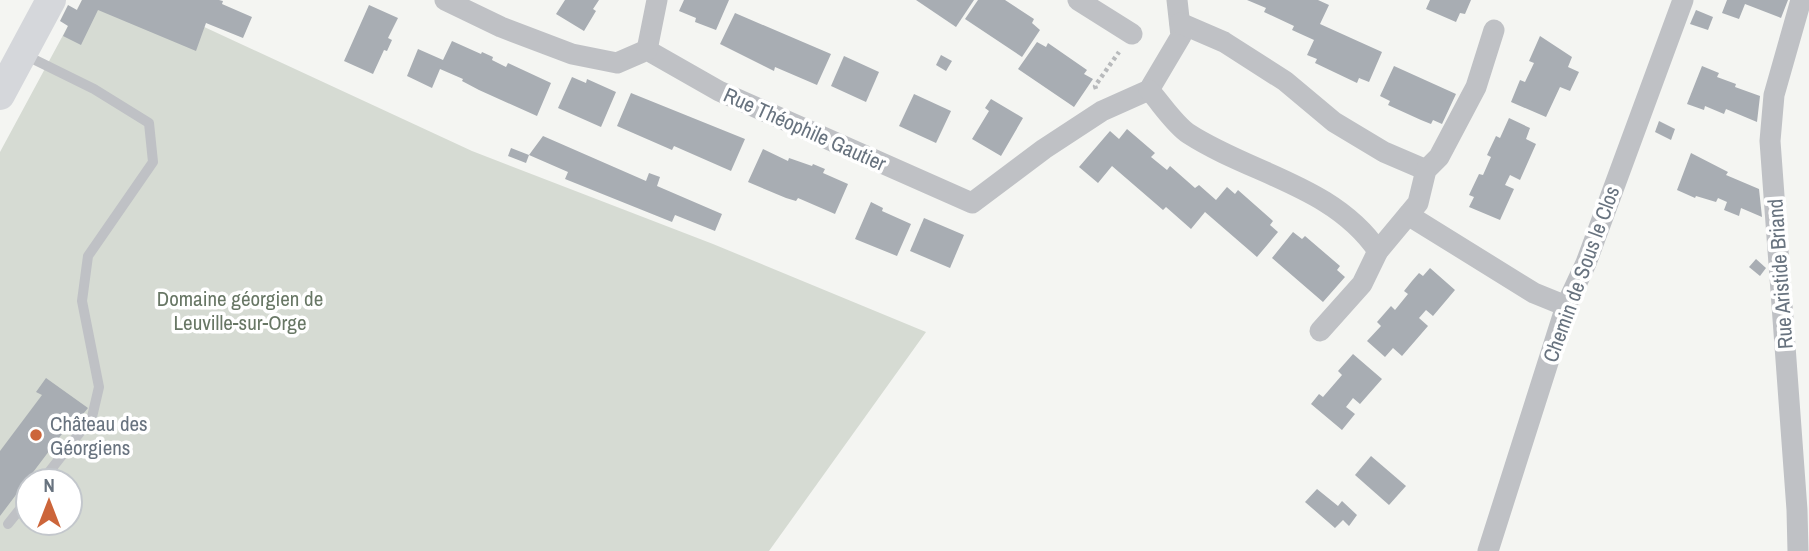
<svg xmlns="http://www.w3.org/2000/svg" width="1809" height="551" font-family="'Archivo Narrow',sans-serif">
  <rect width="100%" height="100%" fill="#f4f5f2"/>
  <!-- green -->
  <path fill="#d6dbd3" fill-rule="evenodd" d="M82 0H146L472 151 713 244 926 332 769 551H0V152ZM28 481H70V523H28Z"/>
  <!-- building -->
  <g fill="#a8adb3">
    <path d="M82 0H219L223 1 222 4 252 17 243 38 206 23 196 51 98 10 81 45 63 36 68 26 60 21 68 5 77 10Z"/>
    <path d="M565 0H599L593 9 596 11 584 31 556 14Z"/>
    <path d="M684 0H729L716 30 695 22 696 18 679 11Z"/>
    <path d="M916 0H974L956 27Z"/>
    <path d="M978 0H1005L1034 19 1032 23 1040 30 1022 57 965 19Z"/>
    <path d="M1247 0H1318L1329 5 1320 24 1382 52 1369 82 1359 78 1357 83 1315 63 1317 59 1307 55 1314 40 1292 30 1294 26 1264 12 1266 8Z"/>
    <path d="M1430 0H1471L1465 14 1460 13 1456 22 1426 9Z"/>
    <path d="M1727 0H1788L1781 18 1745 4 1739 19 1722 13Z"/>
    <path d="M369 5 398 18 388 38 392 40 387 51 384 50 373 74 344 61Z"/>
    <path d="M1696 10 1713 17 1708 30 1690 24Z"/>
    <path d="M735 13 831 54 817 85 775 67 774 71 720 44Z"/>
    <path d="M1540 36 1572 57 1568 67 1579 72 1570 91 1560 87 1546 117 1511 102 1520 80 1525 82 1534 63 1529 61Z"/>
    <path d="M452 41 481 54 482 52 493 57 492 60 506 67 508 63 551 83 537 116 479 90 462 81 463 79 440 69 432 88 407 76 418 49 443 60Z"/>
    <path d="M1037 42 1046 47 1048 43 1087 70 1084 74 1093 79 1074 107 1018 69Z"/>
    <path d="M941 55 952 61 946 71 936 65Z"/>
    <path d="M844 56 879 72 866 102 831 86Z"/>
    <path d="M1394 66 1456 94 1442 124 1433 120 1431 124 1421 120 1388 105 1390 101 1380 96Z"/>
    <path d="M1702 66 1719 73 1717 77 1736 84 1735 87 1760 96 1757 122 1726 109 1724 114 1705 106 1704 110 1687 104Z"/>
    <path d="M572 77 586 83 587 79 616 92 601 127 558 108Z"/>
    <path d="M631 93 745 139 731 171 674 146 672 150 617 126Z"/>
    <path d="M914 94 951 111 936 143 899 126Z"/>
    <path d="M991 99 1023 118 1001 156 972 139 989 111 985 108Z"/>
    <path d="M1509 118 1530 128 1526 139 1536 144 1520 180 1510 175 1505 185 1514 189 1500 220 1469 207 1474 197 1469 195 1479 174 1483 175 1491 157 1487 155 1496 136 1500 138Z"/>
    <path d="M1659 121 1675 129 1671 140 1655 132Z"/>
    <path d="M1127 129 1155 153 1151 157 1167 170 1170 166 1195 188 1199 185 1216 200 1227 187 1235 194 1238 190 1273 221 1270 225 1278 232 1257 257 1205 212 1191 229 1166 207 1163 210 1112 166 1098 183 1079 167 1110 131 1119 139Z"/>
    <path d="M543 136 646 181 649 173 660 177 657 186 722 214 715 231 675 215 672 222 565 179 568 172 529 155Z"/>
    <path d="M511 148 529 155 526 163 508 156Z"/>
    <path d="M763 149 788 161 789 158 812 166 813 164 825 169 823 173 848 184 835 214 798 198 796 201 786 198 748 182Z"/>
    <path d="M1691 153 1728 172 1726 175 1759 189 1762 217 1741 208 1739 216 1724 210 1727 202 1718 198 1716 202 1696 196 1695 198 1677 190Z"/>
    <path d="M871 202 883 208 882 211 911 224 897 256 855 239Z"/>
    <path d="M924 218 964 235 950 268 910 251Z"/>
    <path d="M1293 232 1302 239 1305 236 1340 266 1337 270 1345 277 1323 302 1272 258Z"/>
    <path d="M1756 259 1766 268 1760 276 1749 267Z"/>
    <path d="M1430 268 1455 290 1433 316 1426 310 1419 318 1428 326 1402 356 1393 348 1385 357 1367 341 1381 326 1377 322 1391 306 1395 310 1408 294 1404 291 1412 281 1419 273 1423 276Z"/>
    <path d="M1353 354 1382 379 1360 404 1353 398 1346 407 1355 414 1342 430 1311 404 1319 394 1323 397 1342 375 1338 371Z"/>
    <path d="M46 378 88 408 78 420 74 418 0 516V451L42 395 36 392Z"/>
    <path d="M1371 456 1406 486 1389 505 1355 475Z"/>
    <path d="M1317 489 1338 506 1342 501 1357 515 1349 526 1343 520 1335 528 1305 502Z"/>
  </g>
  <g fill="none" stroke-linecap="round" stroke-linejoin="round">
    <!-- path -->
    <path stroke="#b8babc" stroke-width="4.5" stroke-dasharray="3.5 3.5" stroke-linecap="butt" d="M1096 89 1095 86 1119 52"/>
    <!-- lane -->
    <g stroke="#bfc1c5" stroke-width="10">
      <path d="M25 55 94 89 149 123 153 162 88 256 82 301 99 387 92 417 42 481"/>
      <path d="M8 524 28 499"/>
    </g>
    <!-- street -->
    <g stroke="#bfc1c5" stroke-width="21">
      <path d="M445 0 501 27 572 54 617 63 647 50 719 91 972 203 1044 149 1102 111 1149 90 1181 36 1177 0"/>
      <path d="M1078 0 1132 34"/>
      <path d="M1180 23 1224 42 1285 81 1334 122 1384 152 1426 170"/>
      <path d="M647 50 657 0"/>
      <path d="M1149 90C1161 103 1174 124 1189 134 1251 174 1334 186 1378 251"/>
      <path d="M1408 215 1534 293 1566 306"/>
      <path d="M1320 331 1362 284 1378 251 1418 203 1426 170 1439 157 1476 87 1494 30"/>
      <path d="M1488 551 1566 306 1586 263 1683 0"/>
      <path d="M1798 551 1797 510 1770 141 1774 95 1801 0"/>
    </g>
    <!-- secondary -->
    <path stroke="#d5d7db" stroke-width="30" d="M0 95 51 0"/>
  </g>
  <!-- markers -->
  <circle fill="#cc653a" stroke="#fff" stroke-width="2.5" cx="36" cy="435" r="7"/>
  <g text-anchor="middle" dominant-baseline="central" stroke-width="7" stroke-linejoin="round" paint-order="stroke">
    <!-- street labels -->
    <g font-size="21" fill="#68737f" stroke="#fff">
      <text transform="translate(805 129) rotate(24)">Rue Théophile Gautier</text>
      <text transform="translate(1581 274) rotate(-70)">Chemin de Sous le Clos</text>
      <text transform="translate(1780 274) rotate(-94)">Rue Aristide Briand</text>
    </g>
    <!-- park labels -->
    <g font-size="21" fill="#687765" stroke="#fff">
      <text x="240" y="298">Domaine géorgien de<tspan x="240" dy="24">Leuville-sur-Orge</tspan></text>
    </g>
    <!-- poi labels -->
    <g font-size="21" fill="#68737f" stroke="#fff" text-anchor="start">
      <text x="50" y="423">Château des<tspan x="50" dy="24">Géorgiens</tspan></text>
    </g>
  </g>
  <!-- north arrow -->
  <g transform="translate(49 502)"><circle r="33" fill="#ffffff" stroke="#c3c7cc" stroke-width="2"/>
  <path d="M0-5L12 26L0 18L-12 26Z" fill="#cc653a"/>
  <text y="-10" font-size="19" font-weight="bold" text-anchor="middle" fill="#68737f">N</text>
  </g>
</svg>
